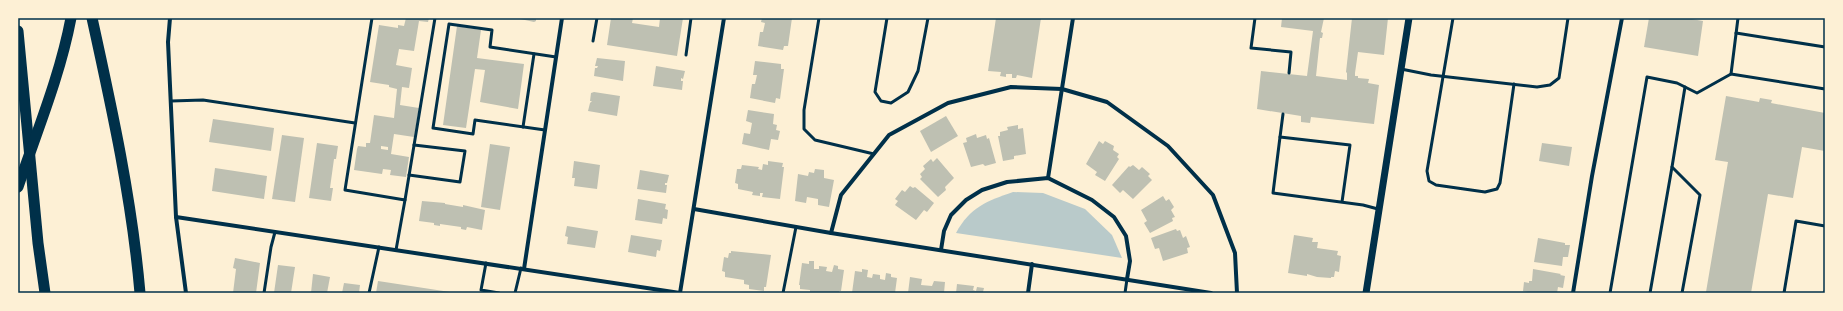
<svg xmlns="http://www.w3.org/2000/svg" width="1843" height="311" font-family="'Fira Sans',sans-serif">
  <rect width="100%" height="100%" fill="#fdf0d5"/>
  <!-- green -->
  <path fill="#b9caca" d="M1013 192 1043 193 1085 209 1112 235 1122 258 956 233C970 207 987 201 1013 192Z"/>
  <!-- building -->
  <g fill="#bec0b2" fill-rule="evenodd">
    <path d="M406 18H429L428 22 419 21 414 51 399 49 396 65 412 68 409 88 402 87 400 105 419 108 414 137 394 134 391 154 409 157 406 177 390 175 391 170 383 169 382 174 354 170 357 149 358 146 366 147V143H370L374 115 394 118 397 89 389 87V85L370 82 379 25 398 28V25L404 26ZM381 146 388 147V150L381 149Z"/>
    <path d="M516 18H536V21L534 22Z"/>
    <path d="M611 18H633L632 23 659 27 660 18H683L677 56 607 45Z"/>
    <path d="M762 18H792L788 46H784L783 50 758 46 760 32H763L765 23 761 22Z"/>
    <path d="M996 18H1041L1032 78 1017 75 1016 78H1012V74H1006V77L1000 76 1001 72 988 71Z"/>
    <path d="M1282 18H1324L1321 32 1323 33 1322 38H1320L1316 76 1347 80V73L1346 72 1352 18H1388L1384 55 1358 52 1355 73V76H1358V78L1369 79 1368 83 1379 85 1374 124 1311 117 1310 123 1301 122V116L1257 109 1261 71 1307 76 1313 31 1281 27Z"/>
    <path d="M1649 18H1686L1703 21 1698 56 1644 47Z"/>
    <path d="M457 26 481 30 477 58 524 64 518 109 480 102 485 70 475 69 466 128 443 125Z"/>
    <path d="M597 58 625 61 623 81 594 76 595 68H597L598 66H595Z"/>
    <path d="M755 61 781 64V69H784L780 99 776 98 775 103 750 98 752 84H755L757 75H753Z"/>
    <path d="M656 66 685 71 683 79 681 78V81H683L682 90 653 86Z"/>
    <path d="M594 92 620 96 617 116 588 111 590 103 592 101H590L591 93Z"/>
    <path d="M1726 96 1759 102 1760 98 1772 100 1771 103 1825 113V151L1802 147 1793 198 1768 194 1751 293 1706 292 1728 162 1715 160Z"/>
    <path d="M748 110 774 114 773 124 777 125 776 130 780 131 778 140 771 139 769 150 742 144 744 133 750 134 752 123 746 121Z"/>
    <path d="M946 116 958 136 931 152 920 131Z"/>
    <path d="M213 119 274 128 271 151 209 142Z"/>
    <path d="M1018 125V129L1023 128 1026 154 1014 156V159L1003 161 998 136H1000V132L1008 130 1007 127Z"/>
    <path d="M976 134 977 138 986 135 987 139 989 138 996 163 985 166 983 164 971 167 963 143 967 142 966 138Z"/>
    <path d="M282 135 304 138 295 202 272 199Z"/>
    <path d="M1099 141 1103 144 1105 141 1114 146 1113 150 1119 154 1117 157 1119 159 1105 181 1095 175 1097 172 1086 164Z"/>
    <path d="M317 143 338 146 336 159H334L330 188H333L331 201 309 198Z"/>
    <path d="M1542 143 1572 147 1569 166 1539 161Z"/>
    <path d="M490 144 510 147 500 210 481 207Z"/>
    <path d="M937 158 954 178 945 187 946 190 938 197 920 179 922 177 920 174 925 169 923 166 931 159 933 162Z"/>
    <path d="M574 161 600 165 597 189 574 186 575 178H572Z"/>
    <path d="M768 161 783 163 782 167H784L780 199 762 197 763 193H760V196L752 195 753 192 738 189V184L735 183 737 169H741L742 165 759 167 758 169 762 170 763 164 768 165Z"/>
    <path d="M1133 165 1139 170 1142 167 1150 174 1148 176 1152 180 1133 199 1123 190 1120 193 1112 185 1129 166 1130 167Z"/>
    <path d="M215 168 267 176 264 199 212 191Z"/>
    <path d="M815 169 824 170V178L834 180 829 207 818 205V199L807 197 806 203 795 201 798 174 808 176 809 172 814 173Z"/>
    <path d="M640 170 669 175 667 183H665V185H667L666 193 637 189Z"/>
    <path d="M910 186 913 188 915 187 934 203 927 212 924 210 916 220 895 205 898 201 895 199 902 190 905 192Z"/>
    <path d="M1163 196 1166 201 1169 199 1174 207 1171 210 1175 217 1172 218 1173 221 1150 233 1144 223 1147 221 1141 210Z"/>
    <path d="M638 199 666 204 665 209 668 210 667 219 663 218 662 224 635 220Z"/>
    <path d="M422 201 445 203V204L463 207V205L485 210 482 230 467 227 466 230 461 229V227L440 224V226L434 225V223L419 221Z"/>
    <path d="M567 226 598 231 595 248 567 244 568 237 565 236Z"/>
    <path d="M1176 229 1177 231 1180 230 1183 238 1186 236 1190 247 1187 248 1188 253 1163 261 1159 248 1155 249 1151 238Z"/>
    <path d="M631 235 662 240 660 251 657 250 656 257 628 252Z"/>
    <path d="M1294 235 1313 238 1312 242H1318L1317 248 1338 251 1337 255 1341 256 1339 272 1335 271 1334 277H1331V278L1317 277 1307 274V276L1288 273Z"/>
    <path d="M1538 238 1565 243V245H1570L1568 257H1563L1562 266 1534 262Z"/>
    <path d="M731 251 771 255 766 287H764V291L749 289V285L744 284V280L725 277V272L722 271 724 257 728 258 729 253H731Z"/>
    <path d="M235 258 260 263 256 293H233L236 269 233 268Z"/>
    <path d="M809 261H814V269H819V266L827 267 826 271 832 272 834 265 838 266V269L844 270 841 291H839V293H810V290L800 289V285H799L802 263 809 264Z"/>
    <path d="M278 265 295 267 291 293H274Z"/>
    <path d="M862 269 868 270 867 277 872 278 873 274 880 275V279L885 280 886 273 891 274V277L897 278 895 293H852L855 271 862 272Z"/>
    <path d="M1533 269 1561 274 1560 275 1565 276 1563 288 1558 287 1557 293H1534L1523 291 1524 282 1529 283V281H1532Z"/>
    <path d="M313 274 330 277 327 293H311Z"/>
    <path d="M910 277 922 279 921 285 932 286 934 281 945 282 944 293H908Z"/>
    <path d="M378 281 450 292 449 293H376Z"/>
    <path d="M344 283 360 285 359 293H342Z"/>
    <path d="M957 284 974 286 973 290 976 291 977 287 984 288 983 292 987 293H956Z"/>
  </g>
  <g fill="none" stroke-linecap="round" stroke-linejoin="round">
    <!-- service -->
    <g stroke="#003049" stroke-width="3">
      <path d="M372 18 345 190 405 200 435 18"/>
      <path d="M819 18 804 110V129L815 140 874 154"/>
      <path d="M887 18 875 92 881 101 891 103 908 92 918 71 928 18"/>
      <path d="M1255 18 1251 48 1291 52 1289 73"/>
      <path d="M1453 18 1427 171 1429 181 1436 185 1485 192 1497 189 1500 183 1514 84"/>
      <path d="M1738 18 1731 74 1825 89"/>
      <path d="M1736 33 1825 47"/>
      <path d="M593 41 597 18"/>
      <path d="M686 55 691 18"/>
      <path d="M1401 69 1431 75 1537 87 1550 85 1559 78 1568 18"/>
      <path d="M171 101 203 100 355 123"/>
      <path d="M523 127 534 54"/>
      <path d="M545 130 475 120 473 134 433 128 449 24 492 30 490 47 556 57"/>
      <path d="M1280 137 1283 114"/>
      <path d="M409 175 460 182 465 151 414 145"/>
      <path d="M1342 202 1350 145 1280 137 1273 193 1363 205 1378 209"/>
      <path d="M396 250 405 200"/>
      <path d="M486 263 481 290 499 293"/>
      <path d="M264 293 271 247 275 232"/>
      <path d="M369 293 379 247"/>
      <path d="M515 293 521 268"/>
      <path d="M783 293 796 227"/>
      <path d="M1125 293 1127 279"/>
      <path d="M1610 293 1647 77 1677 83 1697 93 1731 74"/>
      <path d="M1650 293 1672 167"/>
      <path d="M1682 293 1700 195 1672 167 1685 87"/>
      <path d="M1784 293 1796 221 1825 226"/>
      <path d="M1825 293V291"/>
    </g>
    <!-- minor -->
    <g stroke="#003049" stroke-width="4">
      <path d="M170 18 168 42 176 217 186 293"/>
      <path d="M1048 178 1073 18"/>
      <path d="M694 209 831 233 1211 293"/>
      <path d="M176 217 680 293"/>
      <path d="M831 233 841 195 889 135 948 103 1011 87 1062 89 1107 102 1168 146 1213 195 1235 253 1237 293"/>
      <path d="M941 250 944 231 951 215 966 200 982 190 1007 182 1048 178 1092 200 1114 217 1126 236 1130 261 1127 279"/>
      <path d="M524 269 562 18"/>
      <path d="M680 293 724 18"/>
      <path d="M1028 293 1032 264"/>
      <path d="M1573 293 1592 176 1622 18"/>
    </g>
    <!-- tertiary -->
    <path stroke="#003049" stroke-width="7" d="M1366 293 1409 18"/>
    <!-- motorway -->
    <g stroke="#003049" stroke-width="11">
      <path d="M92 18C112 109 132 200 140 293"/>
      <path d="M18 31 38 243 45 293"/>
      <path d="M18 187C37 131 60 76 71 18"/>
    </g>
  </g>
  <!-- border -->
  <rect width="1843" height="311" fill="none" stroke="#fdf0d5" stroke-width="38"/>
  <rect x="19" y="19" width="1805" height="273" fill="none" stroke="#003049" stroke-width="1.5"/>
</svg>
